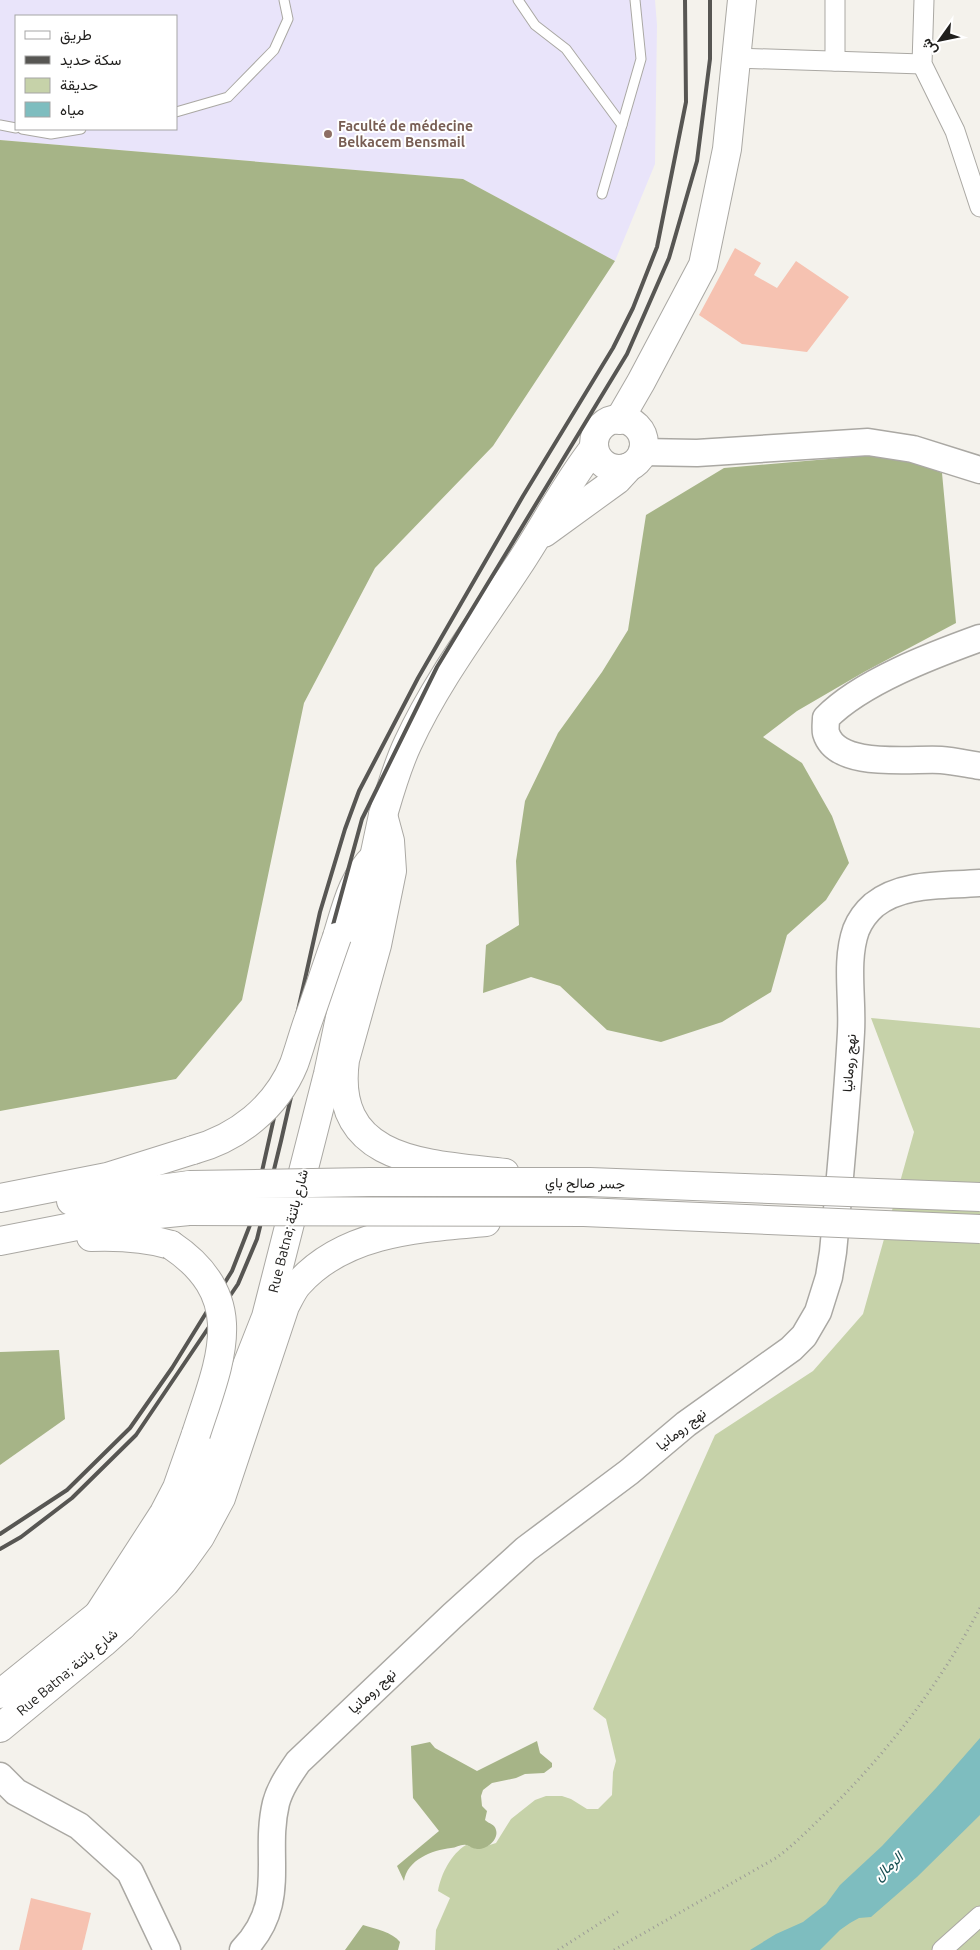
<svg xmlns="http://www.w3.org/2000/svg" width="980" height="1950" font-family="Ubuntu,Vazirmatn,sans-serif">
  <rect width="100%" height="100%" fill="#f4f2ec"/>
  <!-- education -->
  <path fill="#e9e4fa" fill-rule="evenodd" d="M0 0H655L657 25 655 164 615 261 463 179 0 140ZM16 16H176V129H16Z"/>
  <!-- green -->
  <path fill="#c6d2a9" d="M871 1018 980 1028V1950H435L436 1930 450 1898 438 1891C441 1874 451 1854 466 1845L477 1849 496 1843 511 1819 535 1800 546 1796H562L571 1799 587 1809H598L612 1795 613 1772 616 1761 606 1719 593 1709 715 1435 813 1371 863 1314 914 1132Z"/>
  <!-- forest -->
  <g fill="#a6b487">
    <path d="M0 140 463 179 615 261 493 446 375 568 304 703 242 1000 176 1079 0 1111Z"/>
    <path d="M886 454 911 460 942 473 956 623 864 672 797 711 763 737 802 763 832 816 849 863 826 900 787 935 771 992 722 1022 661 1042 607 1030 560 986 531 977 483 993 486 945 519 925 516 861 525 801 558 733 602 672 628 630 646 515 724 468Z"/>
    <path d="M59 1350 65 1419 0 1465V1352Z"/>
    <path d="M537 1741 540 1753 552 1763V1767L544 1773 525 1774 516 1778 492 1783 483 1790 481 1796 482 1806 487 1811 485 1820C489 1824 495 1824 496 1830 499 1840 486 1850 477 1849 473 1849 470 1846 466 1845 461 1844 456 1848 451 1848 432 1850 407 1860 404 1881L397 1866 439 1831 413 1798 411 1746 430 1742 435 1748 477 1771Z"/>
    <path d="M363 1925C376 1929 392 1932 400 1942L398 1950H345Z"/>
  </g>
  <!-- water -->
  <path fill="#7ebdbf" d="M980 1738V1815L917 1877 871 1917 859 1918 850 1923 840 1930 820 1950H750L776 1934 803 1922 826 1904 840 1885 882 1846 937 1787Z"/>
  <!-- building -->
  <g fill="#f6c2b1">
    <path d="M735 248 761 263 754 275 777 288 796 261 849 297 807 352 742 344 699 315Z"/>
    <path d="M31 1898 91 1913 82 1950H19Z"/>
  </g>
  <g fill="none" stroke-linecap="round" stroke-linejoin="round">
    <!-- lane casing -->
    <g stroke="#aaa8a3" stroke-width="11">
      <g id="lane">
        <path d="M518 0 535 25 566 49 622 125"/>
        <path d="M176 112 228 97 274 50 288 19 284 0"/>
        <path d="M0 125 16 128"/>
        <path d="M22 129 51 134 81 129"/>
        <path d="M602 194 641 59 635 0"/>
      </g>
    </g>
    <!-- street casing -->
    <g stroke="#aaa8a3" stroke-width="21">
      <g id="street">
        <path d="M835 0V61"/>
        <path d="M924 0 922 64 955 131 980 207"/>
        <path d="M735 58 922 64"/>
        <path d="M942 1950 980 1916"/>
      </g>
    </g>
    <!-- secondary casing -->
    <g stroke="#aaa8a3" stroke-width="29">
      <g id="secondary">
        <path d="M642 452 697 453 868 442 913 449 980 470"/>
        <path d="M980 638C933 655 861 682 826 718 826 722 825 729 826 733 837 770 913 758 941 760 954 761 967 764 980 766"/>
        <path d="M0 1776 16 1792 79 1826 130 1872 167 1950"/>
        <path d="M243 1950C289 1903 263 1857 276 1803 280 1788 289 1775 298 1762L452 1616 526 1549 629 1472 686 1424 791 1349 804 1336 818 1312 829 1277 833 1252C840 1179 847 1105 851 1032 853 999 845 961 856 930 860 920 866 912 874 905 903 882 945 886 980 883"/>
      </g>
    </g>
    <!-- primary casing -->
    <g stroke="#aaa8a3" stroke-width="30">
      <g id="primary">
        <circle cx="619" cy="444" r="25"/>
        <path d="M619 420 641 382 703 265 727 149 742 0"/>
        <path d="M544 533 617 480 629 467"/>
        <path d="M0 1694 98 1615 118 1601"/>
        <path d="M0 1728 103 1643 122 1626 135 1606 146 1586 168 1555 194 1500 266 1317 328 1074 383 815C390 791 397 766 408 743 437 680 480 624 518 566 544 527 565 485 594 448"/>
      </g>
    </g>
    <!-- highway casing -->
    <g stroke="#aaa8a3" stroke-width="30">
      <g id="highway">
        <path d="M383 815 390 841 392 871 377 945 345 1060C331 1164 430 1164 505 1173"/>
        <path d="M337 937C346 908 352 878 375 856"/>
        <path d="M0 1198 107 1177 193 1150"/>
        <path d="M71 1201 190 1185"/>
        <path d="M91 1237C119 1236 144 1237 171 1245"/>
        <path d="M0 1241 118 1218 189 1211"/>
        <path d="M98 1615 164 1513 177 1488 196 1434"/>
        <path d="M122 1626 165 1583 182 1562 200 1537 221 1498 285 1306C289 1299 293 1289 299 1283 346 1231 420 1228 486 1222"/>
      </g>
    </g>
    <!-- path -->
    <g stroke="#9c9b97" stroke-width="3" stroke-dasharray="1 4" stroke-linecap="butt">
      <path d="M558 1950 619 1911"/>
      <path d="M614 1950 776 1858C794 1845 810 1828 827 1812 888 1752 940 1684 980 1608"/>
    </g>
    <!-- lane -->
    <use href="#lane" stroke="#fff" stroke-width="9"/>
    <!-- street -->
    <use href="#street" stroke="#fff" stroke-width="19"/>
    <!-- secondary -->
    <use href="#secondary" stroke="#fff" stroke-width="26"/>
    <!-- primary -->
    <use href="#primary" stroke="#fff" stroke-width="28"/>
    <!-- highway -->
    <use href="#highway" stroke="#fff" stroke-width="28"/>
    <!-- rail -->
    <g stroke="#575653" stroke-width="4">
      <path d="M0 1534 67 1490 130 1428 172 1368 232 1271 250 1225 320 912 345 829 359 791 418 678 523 496 613 348 633 308 657 247 686 102 685 0"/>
      <path d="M0 1549 21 1537 72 1498 136 1435 238 1284 257 1239 281 1141 316 987 362 819 437 667 627 354 669 258 697 161 710 59V0"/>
    </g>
    <!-- highway-bridge casing -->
    <g stroke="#aaa8a3" stroke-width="30" stroke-linecap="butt">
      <g id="highway-bridge">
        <path d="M193 1150C237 1138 276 1108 294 1064 299 1050 303 1035 308 1021 318 993 327 965 337 937"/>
        <path d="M190 1185 370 1182H590L980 1197"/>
        <path d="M189 1211 584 1212 980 1229"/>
        <path d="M171 1245C250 1298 220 1360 196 1434"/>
      </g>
    </g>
    <!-- highway-bridge -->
    <use href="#highway-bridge" stroke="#fff" stroke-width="28"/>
  </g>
  <!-- markers -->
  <circle fill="#8d6e63" stroke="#fff" stroke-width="2" cx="328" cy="134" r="5"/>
  <g text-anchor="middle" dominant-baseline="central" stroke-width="4" stroke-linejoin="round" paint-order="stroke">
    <!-- education labels -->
    <g font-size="14" font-weight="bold" fill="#785e54" stroke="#fff" text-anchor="start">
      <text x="338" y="126">Faculté de médecine<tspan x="338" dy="16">Belkacem Bensmail</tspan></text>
    </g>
    <!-- street labels -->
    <g font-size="14" fill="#201f1d" stroke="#fff">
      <text transform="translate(849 1063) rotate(-86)">نهج رومانيا</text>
      <text transform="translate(585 1183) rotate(1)">جسر صالح باي</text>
      <text transform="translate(288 1231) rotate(-76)">Rue Batna; شارع باتنة</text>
      <text transform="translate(681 1429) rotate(-38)">نهج رومانيا</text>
      <text transform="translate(67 1672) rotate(-40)">Rue Batna; شارع باتنة</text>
      <text transform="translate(372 1691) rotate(-43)">نهج رومانيا</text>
    </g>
    <!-- water labels -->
    <g font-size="15" font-style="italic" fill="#184f52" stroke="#fff">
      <text transform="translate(888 1866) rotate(-43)">الرمال</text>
    </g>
  </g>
  <!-- legend -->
  <rect x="15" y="15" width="162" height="115" fill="#ffffff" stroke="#a6a5a5"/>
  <rect x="25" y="31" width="25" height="8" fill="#ffffff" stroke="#a6a5a5"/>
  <text x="60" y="40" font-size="15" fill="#201f1d">طريق</text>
  <rect x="25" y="56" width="25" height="8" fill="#575653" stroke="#a6a5a5"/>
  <text x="60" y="65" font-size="15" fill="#201f1d">سكة حديد</text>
  <rect x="25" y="78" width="25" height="15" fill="#c6d2a9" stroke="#a6a5a5"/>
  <text x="60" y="90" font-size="15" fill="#201f1d">حديقة</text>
  <rect x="25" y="102" width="25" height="15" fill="#7ebdbf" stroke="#a6a5a5"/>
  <text x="60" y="115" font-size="15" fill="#201f1d">مياه</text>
  <!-- north arrow -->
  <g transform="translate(940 40) rotate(237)" stroke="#ffffff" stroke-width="4" paint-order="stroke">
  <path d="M0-4L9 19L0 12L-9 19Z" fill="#201f1d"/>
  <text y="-8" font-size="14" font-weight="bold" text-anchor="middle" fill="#201f1d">ش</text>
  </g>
</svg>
